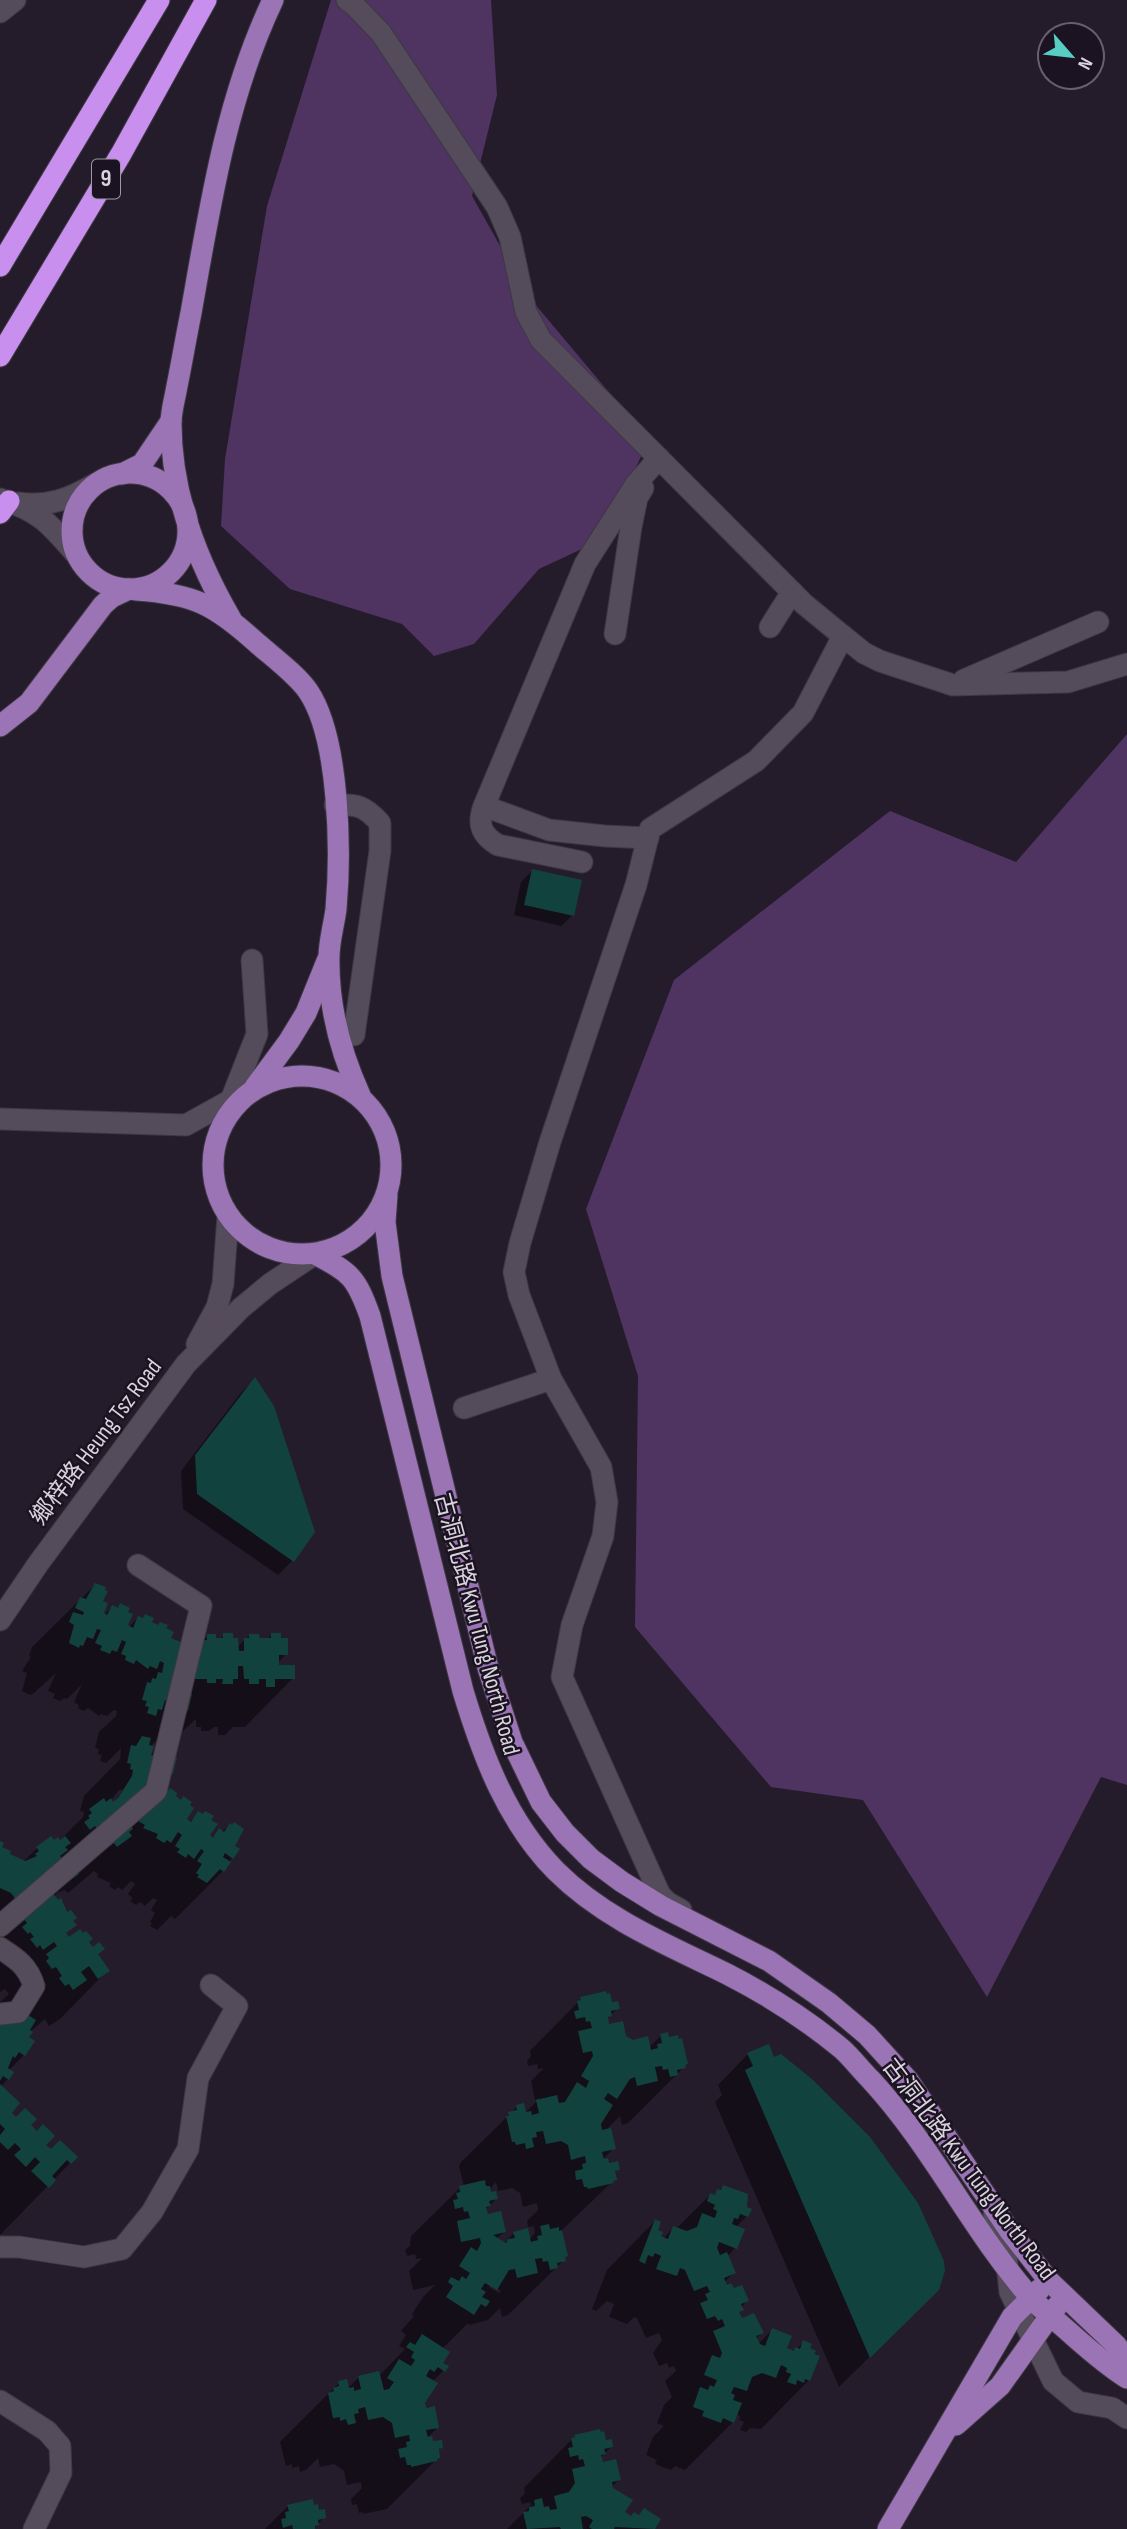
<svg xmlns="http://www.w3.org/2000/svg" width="1127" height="2529" font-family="'Sofia Sans Condensed','Noto Sans SC',sans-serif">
  <rect width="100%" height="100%" fill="#251c2b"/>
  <!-- green -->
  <g fill="#4f3361">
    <path d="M331 0H491L497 95 472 196 529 297 649 440 601 540 539 569 474 644 434 656 402 624 290 589 221 526 225 459 267 206Z"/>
    <path d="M1127 734V1785L1101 1777 987 1997 863 1800 771 1787 635 1627 638 1376 586 1209 674 980 890 811 1016 862Z"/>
  </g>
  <!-- shadow -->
  <g fill="#0007" fill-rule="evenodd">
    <path d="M532 871 573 915 561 926 514 915 521 882Z"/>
    <path d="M255 1379 292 1561 278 1575 183 1509 181 1471 240 1394Z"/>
    <path d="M95 1585 101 1602 100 1619 112 1607 126 1626 128 1628 138 1618 150 1623 169 1639 183 1645 202 1642 208 1636 219 1640 224 1635 237 1647 250 1635 258 1640H267L271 1635 286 1654 277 1664 293 1678 245 1727H233L225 1735H218V1727H214L209 1731H201V1727H196V1719L183 1731H175L170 1727 152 1745 149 1757 164 1743 171 1774 160 1785 185 1820 189 1823 198 1813 208 1836 212 1839 230 1825 232 1858 223 1871 175 1919 171 1916 157 1930 150 1926 152 1923 150 1922 155 1913 151 1910 157 1900 153 1898 145 1906 140 1902 136 1905 130 1901 133 1898 128 1894 135 1884 131 1881 122 1890 118 1887 115 1890 109 1886 111 1883 97 1877 98 1874 94 1871 68 1893 65 1890 57 1893 54 1897 74 1925 65 1934 69 1939 87 1942 108 1970 60 2019 49 2026 45 2019 30 2032 27 2038 32 2042 24 2055 8 2071V2079L0 2087V2002L9 1994 5 1989 0 1992V1848L8 1855 23 1862 37 1848 59 1841 83 1817 84 1812 80 1811 84 1796 120 1759 121 1748 106 1763 100 1761 102 1755 98 1754 99 1749 95 1748 99 1732 116 1716 117 1711 114 1710 107 1716 101 1714 99 1716 88 1708 84 1711 78 1708 79 1705 74 1702 82 1684 67 1699 64 1698 60 1701 53 1698 55 1694 48 1691 56 1673 34 1693 30 1695 22 1691 27 1673 22 1671 31 1657 29 1656 32 1647ZM119 1790H123L109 1810 106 1807Z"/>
    <path d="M581 1999 611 2004 618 2008 607 2019 608 2026 625 2037 648 2048 661 2036 684 2067 628 2123 622 2125 620 2116 605 2131 614 2148 601 2161 618 2169 614 2173 615 2179 561 2231 564 2260 508 2315 502 2317 500 2308 488 2320 469 2325 468 2323 442 2349 441 2363 443 2371 432 2382 424 2402 438 2427 425 2440 442 2447 437 2452 438 2458 387 2509 363 2514V2512L359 2513 357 2504 352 2505 351 2499 362 2488 361 2482 347 2485 344 2471 334 2464 320 2467 318 2458 306 2470 300 2472 299 2466 292 2468V2464L286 2466 280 2442 339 2383 347 2389 359 2377 379 2376 405 2349 399 2346 406 2335 401 2331 414 2316 412 2314 423 2297 435 2285 413 2290 409 2271 422 2258 416 2259 415 2254 407 2256 405 2250 410 2246 411 2236 460 2188 464 2187 459 2166 461 2162 517 2107 525 2113 540 2098 535 2100 531 2081 544 2068 538 2069 537 2064 528 2066 527 2061 531 2056 530 2051ZM496 2182 498 2191 512 2188 520 2193 523 2207 537 2203 538 2210 527 2221 528 2227 534 2226 535 2233 529 2240 514 2233 503 2244 496 2239 504 2232 487 2216 485 2210 496 2199 489 2190ZM491 2284 501 2291 499 2293 489 2287Z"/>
    <path d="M748 2054 773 2060 905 2322 839 2387 715 2102 722 2095 718 2085Z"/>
    <path d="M0 2087 9 2113 29 2125 44 2145 51 2151 76 2157 0 2235Z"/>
    <path d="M723 2187 747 2216 736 2227 735 2248 727 2257 734 2272 724 2283 747 2300 738 2313 741 2321 761 2333 756 2339 758 2344 772 2330 785 2349 793 2352 804 2342 809 2380 761 2429 750 2428 746 2432 740 2430 744 2422 739 2420 740 2416 737 2415 733 2422 685 2470 675 2466 671 2470 655 2464 657 2460 646 2455 653 2437 664 2426 657 2423 664 2405 672 2397 665 2381 676 2371 674 2366 669 2368 667 2363 659 2366 653 2353 662 2340 659 2333 646 2338 637 2318 634 2317 627 2324 609 2317 614 2304 607 2301 596 2311 592 2309 607 2270 655 2221 656 2231 663 2239 673 2228 676 2229 710 2195 713 2196Z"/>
    <path d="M575 2436 605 2442 611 2447 600 2458 602 2464 619 2480 611 2487 623 2512 631 2518 638 2516 644 2510 659 2519 652 2529H507L531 2505 530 2502 522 2504 520 2498 525 2493 524 2488Z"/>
    <path d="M288 2506 313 2507 324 2517 314 2529H265Z"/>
  </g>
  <!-- building -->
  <g fill="#12423e">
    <path d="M532 869 582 880 574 916 524 905Z"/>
    <path d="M255 1377 274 1406 315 1532 294 1562 197 1494 195 1455Z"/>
    <path d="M95 1583 106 1587 105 1590 108 1591 103 1601 108 1603 104 1613 107 1615 112 1605 118 1608 120 1603 130 1608 128 1612 133 1614 128 1625 133 1628 138 1616 143 1618 145 1614 154 1618 152 1622 158 1625 160 1622 168 1625 166 1628 174 1632 171 1638 183 1643 207 1640V1634H216V1638H223V1633H233V1638H238L239 1651H244V1638H249V1634H259L260 1638H271V1633H281V1638H288V1655H279V1665H295V1679H275V1687H266V1679H259V1684H249V1679H244L243 1666H238V1679H233V1684H222L223 1679H216V1683H207V1679H191L188 1692 192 1694 188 1711 165 1700 162 1710 158 1709 156 1716 147 1713 149 1707 145 1706 147 1701 142 1700 147 1682 151 1683 152 1678 156 1679 158 1672 162 1673 164 1663 160 1661 157 1669 150 1666 148 1669 136 1660 134 1664 125 1660 126 1656 121 1654 126 1642 122 1640 117 1652 112 1650 110 1654 100 1650 102 1646 95 1643 101 1630 97 1629 93 1639 87 1637 83 1646 80 1645 79 1648 69 1643 74 1625 69 1622 73 1612 83 1615 84 1612 75 1608 80 1597 86 1599Z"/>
    <path d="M142 1736 151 1738 149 1745 154 1746 151 1755 177 1757 173 1774 168 1773 161 1786 168 1791 170 1788 177 1793 176 1796 181 1800 183 1796 192 1802 190 1805 194 1808 187 1819 191 1822 198 1811 203 1814 205 1811 214 1816 211 1820 218 1824 210 1835 213 1838 219 1828 224 1832 230 1823 232 1825 234 1822 244 1829 235 1846 240 1849 233 1859 225 1853 223 1857 231 1862 224 1872 220 1869 207 1883 197 1877 199 1875 196 1873 202 1864 197 1861 204 1851 201 1849 194 1859 188 1854 186 1858 177 1852 180 1849 175 1846 182 1835 178 1832 171 1843 167 1840 164 1843 156 1838 158 1834 143 1828 145 1825 138 1821 131 1826 133 1829 129 1832 132 1836 117 1847 114 1843 110 1846 95 1826 90 1830 84 1822 90 1818 88 1816 92 1813 89 1809 104 1798 106 1802 111 1798 113 1802 118 1798 132 1776 133 1770 130 1769 131 1764 127 1763 131 1745 136 1746Z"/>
    <path d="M51 1836 54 1840 58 1837 60 1840 65 1836 71 1843 65 1847 68 1850 60 1856 79 1874 64 1885 61 1881 50 1889 58 1900 61 1898 67 1912 71 1910 77 1918 73 1921 77 1925 66 1933 69 1937 80 1929 83 1933 86 1931 93 1939 89 1942 93 1947 99 1942 105 1949 98 1954 110 1971 98 1979 89 1966 81 1972 87 1980 73 1990 69 1984 65 1986 59 1978 62 1976 56 1967 52 1969 46 1961 49 1958 46 1954 57 1946 54 1942 43 1950 40 1945 37 1948 30 1939 34 1937 30 1932 28 1934 22 1927 27 1923 18 1912 22 1908 11 1893 0 1888V1841L4 1843 2 1847 11 1851 10 1854 25 1861 37 1856 35 1854 39 1851 36 1847Z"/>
    <path d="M606 1991 607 1994 610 1993 612 2002 618 2001 620 2009 611 2011 612 2016 608 2017 609 2024 623 2021 626 2036 633 2040 648 2036 651 2050 658 2048 657 2044 662 2043 660 2034 668 2032 669 2037 678 2035 679 2039 682 2038 688 2064 685 2065 686 2068 677 2070 678 2075 670 2077 668 2069 663 2070 662 2066 655 2067 658 2081 637 2086 635 2077 630 2079 617 2099 608 2093 604 2099 613 2105 601 2124 602 2130 611 2128 616 2149 602 2152 604 2159 608 2158 609 2163 618 2161 620 2170 615 2171 617 2180 613 2181 614 2183 588 2189 587 2187H584L582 2179 576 2180 575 2171 583 2169 582 2164 586 2163 585 2156 571 2160 568 2145 561 2141 546 2144 543 2131 536 2132 537 2137 532 2138 534 2147 526 2149 525 2143 516 2145 515 2142H512L506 2116H509L508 2112 517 2110 516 2105 524 2103 526 2112 531 2111 532 2115 539 2113 536 2100 557 2095 559 2103 565 2102 577 2082 586 2088 589 2081 581 2076 593 2056 592 2051 583 2053 578 2031 592 2028 590 2021 586 2022 585 2017 576 2019 574 2011 579 2010 577 2001 581 2000 580 1997Z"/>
    <path d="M20 2010 36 2020 30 2030 33 2032 29 2037 35 2041 25 2056 19 2052 15 2058 13 2056 8 2068 14 2072 9 2080 3 2076 0 2081V2021Z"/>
    <path d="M769 2044 774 2057 781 2054 813 2080 870 2137 918 2203 944 2261 945 2271 939 2290 870 2358 745 2070 753 2066 747 2053Z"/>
    <path d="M0 2084 20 2103 12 2113 16 2117 25 2108 37 2119 31 2125 37 2131 43 2124 55 2136 46 2145 51 2149 60 2140 78 2157 71 2164 67 2160 52 2176 56 2180 49 2188 31 2171 40 2162 35 2157 26 2167 14 2155 21 2149 15 2143 8 2150 0 2142V2135L5 2129 0 2124Z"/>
    <path d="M485 2180 486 2186H490L491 2192 496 2191 498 2199 489 2201 491 2206 486 2207 488 2214 501 2211 506 2232 493 2235 506 2243 508 2239 515 2238 513 2232 528 2228 531 2242 538 2240 537 2236 542 2235 540 2226 549 2224 550 2229 559 2227V2231L562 2230 568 2256 565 2257 566 2261 557 2263 558 2268 550 2270 548 2261 543 2262 542 2258 535 2259 538 2273 517 2278 515 2269 509 2270 497 2290 485 2283 481 2289 486 2292 482 2297 490 2301 486 2307 481 2304 474 2315 446 2297 453 2286 448 2282 451 2277 459 2281 462 2276 466 2279 470 2273 459 2266 471 2247 477 2251 481 2243 480 2238 461 2242 457 2221 470 2218 468 2211 464 2212 463 2207 455 2209 453 2200 458 2199 456 2193 460 2192 459 2186Z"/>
    <path d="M723 2185 748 2194 747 2207 752 2209 748 2217 740 2214 738 2219 734 2218 732 2224 745 2229 737 2249 719 2242 717 2248 720 2255 727 2252 736 2273 724 2278 727 2285 731 2283 734 2288 742 2285 749 2301 741 2304 744 2310 739 2312 742 2318 754 2313 764 2333 756 2336 760 2344 765 2346 772 2328 792 2336 787 2348 794 2351 795 2347 800 2349 803 2340 812 2344 810 2348 816 2351 814 2354 820 2356 810 2381 805 2379 804 2383 797 2380 796 2385 787 2382 791 2374 786 2372 787 2368 781 2365 776 2378 762 2373 752 2377 747 2391 734 2387 731 2393 735 2395 733 2400 742 2403 734 2423 723 2418 721 2423 702 2416 704 2411 693 2407 700 2387 708 2390 710 2385 714 2387 717 2380 704 2375 712 2355 720 2358 722 2353 713 2331 725 2326 722 2319 718 2321 715 2316 707 2319 700 2303 708 2300 705 2294 710 2292 707 2286 694 2291 685 2270 680 2268 677 2276 656 2269 661 2256 655 2253 653 2257 648 2255 645 2264 639 2261 655 2219 661 2222 658 2230 663 2232 661 2236 668 2239 673 2226 687 2231 697 2227 702 2213 715 2218 717 2211 713 2209 715 2205 707 2201 710 2193 715 2195 717 2189 721 2190Z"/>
    <path d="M422 2334 450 2352 443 2363 449 2366 445 2372 438 2367 434 2372 430 2369 426 2376 438 2383 425 2403 427 2408 435 2406 439 2428 426 2430 428 2437 432 2436 433 2441 442 2440 443 2448 439 2449 440 2458 437 2459V2461L411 2467V2465H407L405 2457 400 2458 398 2449 407 2447 406 2442 410 2441 409 2435 395 2438 392 2423 383 2417 368 2420 365 2407 358 2409 359 2413 354 2414 356 2423 348 2425 346 2419 340 2421V2417L333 2418 328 2393 334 2391 333 2388 339 2386 338 2381 347 2379 349 2388 354 2387V2391L361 2389 358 2376 379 2371 384 2390 389 2389 394 2382 387 2378 399 2359 411 2366 415 2360 411 2357 414 2352 406 2347 410 2342 415 2345Z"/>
    <path d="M600 2429 601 2432 604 2431 606 2440 612 2439 613 2447 604 2449 606 2454 601 2455 603 2462 616 2459 621 2480 612 2482 613 2488 633 2500 625 2512 631 2516 634 2512 639 2515 644 2508 661 2519 655 2529 615 2527 614 2529H592L589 2527 593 2520 586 2516 581 2517 583 2529H561L560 2527 527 2529 523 2512 529 2511V2507L535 2506 534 2500 542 2498 544 2507 549 2506 550 2510 557 2509 554 2496 569 2492 575 2483 572 2469 585 2466 583 2459 579 2460 578 2455 570 2457 568 2448 573 2447 571 2438 575 2437 574 2435Z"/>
    <path d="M313 2499 314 2505 318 2504 319 2510 325 2509 326 2518 318 2520 319 2525 315 2526V2529H293L292 2525 283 2528 281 2519 286 2518 285 2512 289 2511 287 2505Z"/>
  </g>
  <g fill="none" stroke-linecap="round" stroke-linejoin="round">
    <!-- minor casing -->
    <g stroke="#3e3843" stroke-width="23">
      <g id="minor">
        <path d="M347 0 354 5 381 33 497 207 510 237 526 312 541 340 804 604 843 636"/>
        <path d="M0 12 15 0"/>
        <path d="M0 499C39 511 49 523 75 553"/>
        <path d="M18 503C49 507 69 499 95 484"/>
        <path d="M770 627 792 592"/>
        <path d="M615 634 631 527 637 498 643 488"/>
        <path d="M964 680 1098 622"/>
        <path d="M335 805C357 804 365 806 380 823V851L354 1035"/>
        <path d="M484 806C477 824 481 835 498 845L582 862"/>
        <path d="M648 838 605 836 549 830 484 806 585 564 636 484 659 458"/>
        <path d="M0 1119 186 1125 231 1100 257 1034 252 960"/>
        <path d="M197 1344 217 1307 223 1284 228 1216"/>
        <path d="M464 1408 551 1379"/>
        <path d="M0 1620 38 1564 186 1364 241 1308 270 1284 315 1254"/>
        <path d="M681 1910 667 1902 660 1895 562 1677 572 1625 603 1536 607 1502 601 1467 551 1379 519 1295 514 1272 520 1243 550 1142 636 885 650 829 756 761 803 713 843 636 864 653 880 661 953 685 1068 682 1127 664"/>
        <path d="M0 1926 156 1791 201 1606 138 1565"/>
        <path d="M0 1948C17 1959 28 1966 34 1986L18 2012 0 2014"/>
        <path d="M994 2215 1004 2237 1010 2292 1053 2381 1078 2402 1112 2408 1127 2418"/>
        <path d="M0 2247H19L84 2257 122 2249 152 2212 188 2149 198 2078 237 2006 211 1985"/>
        <path d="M0 2401 47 2431 60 2446 61 2473 34 2529"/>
      </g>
    </g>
    <!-- major casing -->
    <g stroke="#3e3843" stroke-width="23">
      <g id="major">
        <circle cx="130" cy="531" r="58"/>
        <path d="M122 474 142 464 171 421"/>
        <path d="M136 590C195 594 215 605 258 644 273 657 297 675 308 691 340 738 341 853 336 909 334 925 329 941 329 957 328 1006 340 1051 360 1095"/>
        <path d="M231 619C196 559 171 494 171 423 171 411 175 398 177 386 182 362 186 337 191 313 210 206 226 99 273 0"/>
        <path d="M0 726 29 703 103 605 112 597 129 589"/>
        <circle cx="302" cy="1165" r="89"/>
        <path d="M255 1087 289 1041 306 1013 327 961"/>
        <path d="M387 1195 385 1222 392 1276 488 1668 512 1742 541 1802 565 1833 591 1859 622 1882 661 1906 769 1961 829 2003 867 2035 908 2080 1009 2230 1049 2281 1116 2345 1127 2360"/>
        <path d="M315 1254C351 1273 356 1277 370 1316L463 1691C483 1757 507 1821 556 1871 604 1919 668 1945 727 1974 768 1995 807 2020 842 2049 852 2058 861 2070 871 2080 932 2146 971 2229 1030 2297 1039 2307 1051 2316 1061 2325 1083 2344 1103 2363 1127 2378"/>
        <path d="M956 2425 1000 2386 1057 2306"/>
        <path d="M888 2529 1012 2317 1040 2289"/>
      </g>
    </g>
    <!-- highway casing -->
    <g stroke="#3e3843" stroke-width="23">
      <g id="highway">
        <path d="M0 266 159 0"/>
        <path d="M0 356 121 154 206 0"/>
        <path d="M0 513 9 501"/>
      </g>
    </g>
    <!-- minor -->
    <use href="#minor" stroke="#544b5b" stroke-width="21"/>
    <!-- major -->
    <use href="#major" stroke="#9a74b4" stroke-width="21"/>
    <!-- highway -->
    <use href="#highway" stroke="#c88fef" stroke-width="21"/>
  </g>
  <g text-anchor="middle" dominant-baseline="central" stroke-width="5" stroke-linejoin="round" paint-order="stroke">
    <!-- shield labels -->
    <rect fill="#1b1321" stroke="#9f99a5" stroke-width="2" x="92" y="159.5" width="28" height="39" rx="5"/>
    <g font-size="23" font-weight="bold" fill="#d8d3dd">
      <text x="106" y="179">9</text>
    </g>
    <!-- street labels -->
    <g font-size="24" fill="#d8d3dd" stroke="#1b1321">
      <text transform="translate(96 1442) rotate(-53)">鄉梓路 Heung Tsz Road</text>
      <text transform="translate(477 1624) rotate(75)">古洞北路 Kwu Tung North Road</text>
      <text transform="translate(969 2169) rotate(53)">古洞北路 Kwu Tung North Road</text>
    </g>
  </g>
  <!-- north arrow -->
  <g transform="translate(1071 56) rotate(118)"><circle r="33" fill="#1b1321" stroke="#67606c" stroke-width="2"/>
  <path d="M0-5L12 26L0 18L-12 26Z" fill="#56cec3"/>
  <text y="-10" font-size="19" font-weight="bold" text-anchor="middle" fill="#d8d3dd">N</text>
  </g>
</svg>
